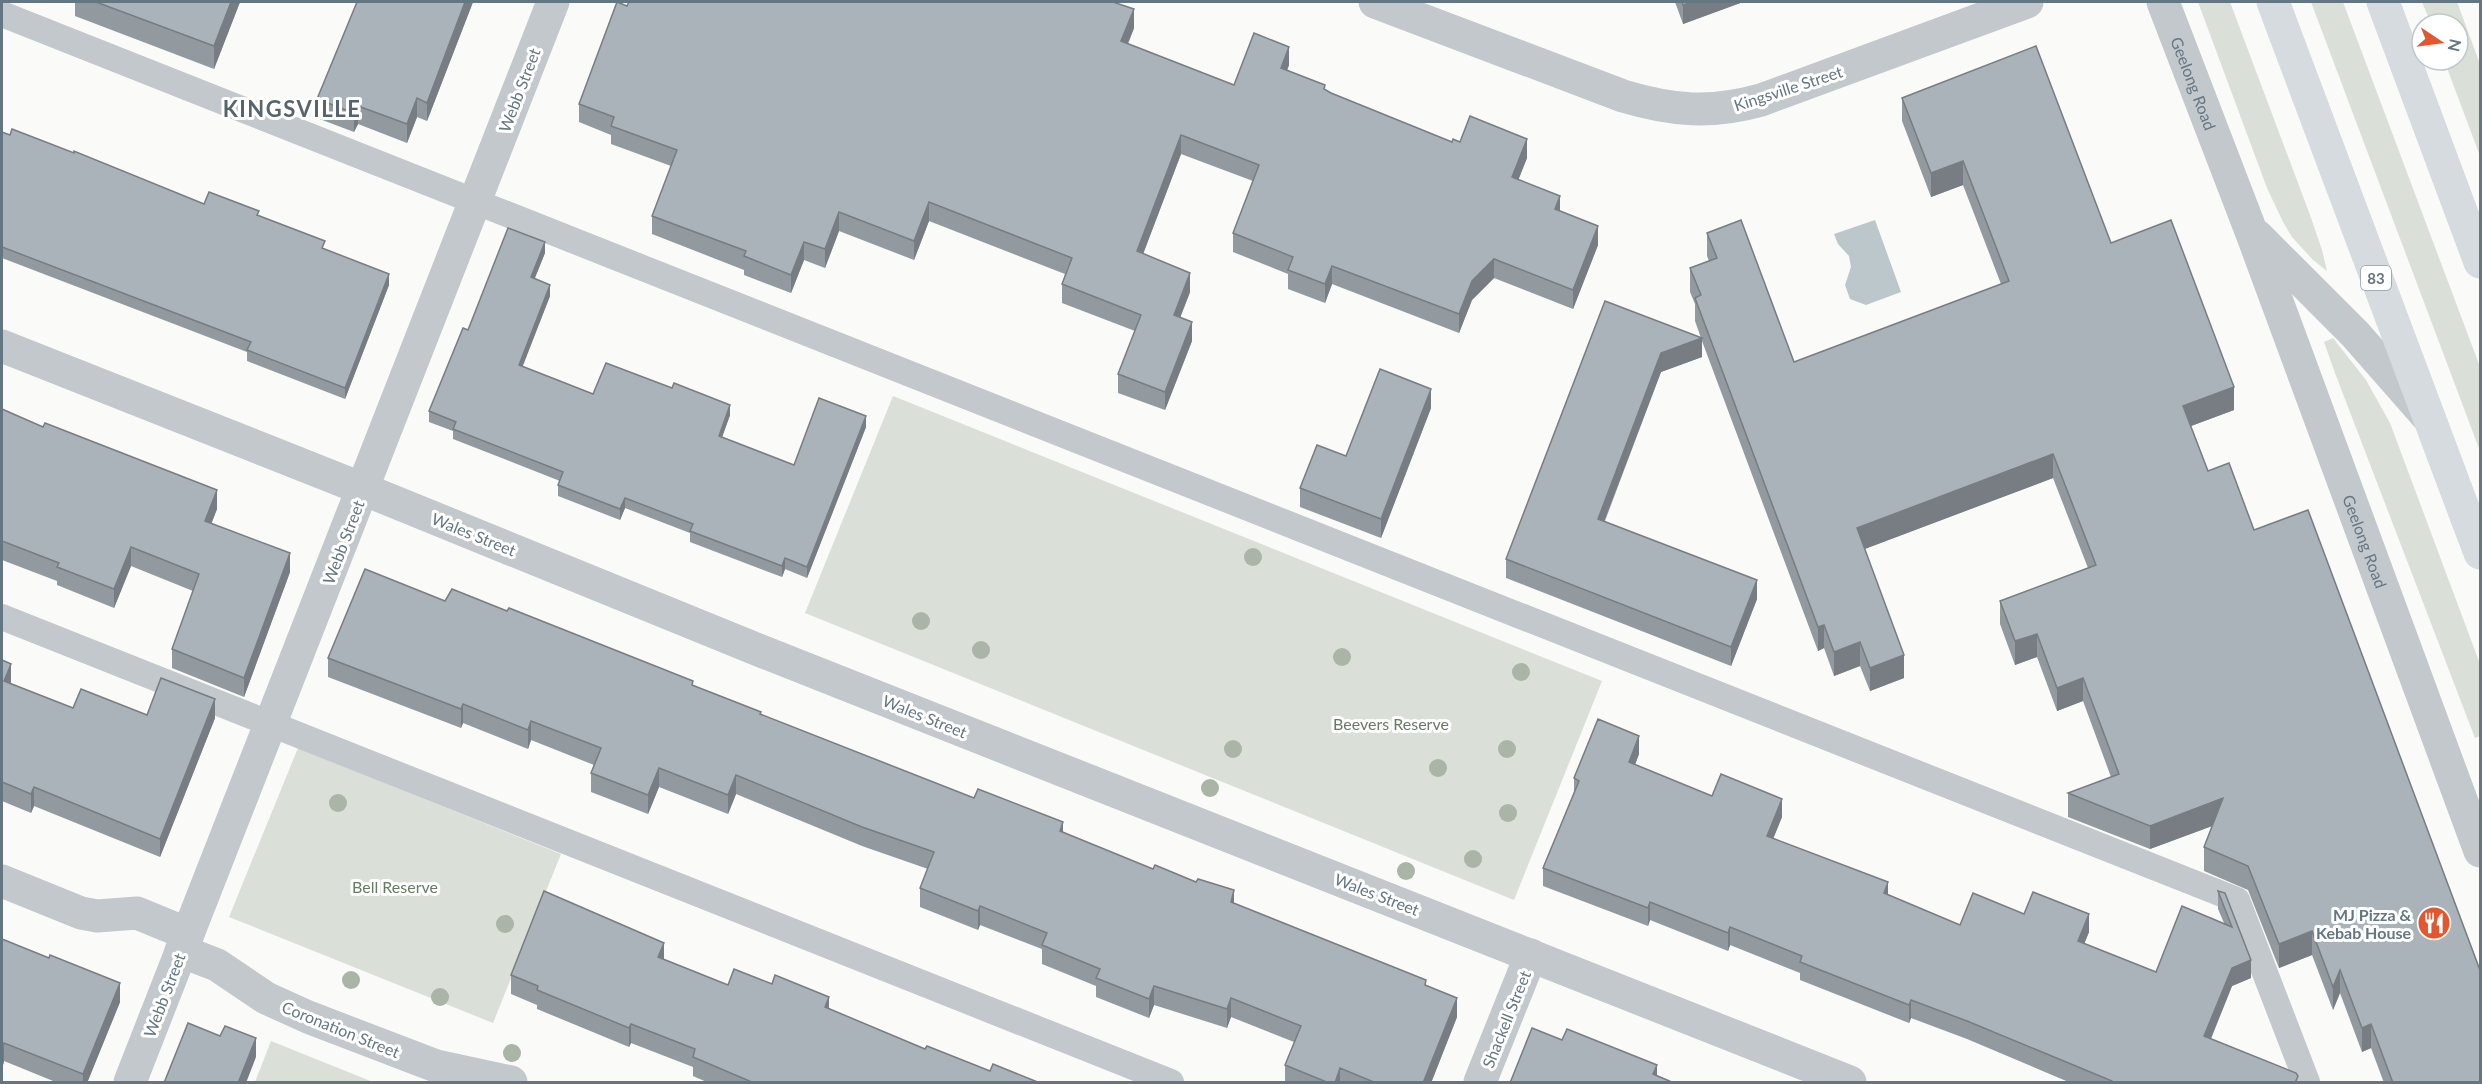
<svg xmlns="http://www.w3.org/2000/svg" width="2482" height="1084" font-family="Lato,sans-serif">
  <rect width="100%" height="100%" fill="#fafaf8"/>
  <!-- green -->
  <g fill="#dadfd7">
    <path d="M2198 2H2230L2310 215 2322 250 2327 271 2313 260 2292 237 2283 222 2267 188Z"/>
    <path d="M2311 2H2343L2480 367V451Z"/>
    <path d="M2422 2H2457L2480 64V156L2444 60H2458V24H2431Z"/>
    <path d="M2333 338 2366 380 2390 423 2480 664V736L2475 738 2335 373 2324 342Z"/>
    <path d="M893 396 1602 681 1514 900 805 613Z"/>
    <path d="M298 748 561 854 493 1023 229 917Z"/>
    <path d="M271 1041 373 1082H255Z"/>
  </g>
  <!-- water -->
  <path fill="#bbc7cb" d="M1875 220 1901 292 1866 305 1850 299 1845 285 1851 267 1849 256 1838 244 1834 234Z"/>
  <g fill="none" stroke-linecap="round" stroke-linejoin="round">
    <!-- service -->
    <g stroke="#c3c8cc" stroke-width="26">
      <path d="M2 14 2237 900 2307 1082"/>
      <path d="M2 617 1171 1082"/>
    </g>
    <!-- minor -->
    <g stroke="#c3c8cc" stroke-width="33">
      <path d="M1375 2 1623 96C1673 111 1711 114 1761 100L2027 2"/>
      <path id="s1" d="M2163 2 2251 231 2480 851"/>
      <path d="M2257 236 2355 334 2427 416"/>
      <path d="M2 346 363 489 756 649 1850 1082"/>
      <path d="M2 881 81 913 97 916 137 913 188 934"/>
      <path d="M181 951 217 965 266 998 308 1017 436 1066 511 1082"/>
      <path d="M130 1082 553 2"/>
      <path d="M1480 1082 1531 955"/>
    </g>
    <!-- trunk -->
    <g stroke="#d6dbdf" stroke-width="33">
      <path d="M2273 2 2480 553"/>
      <path d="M2383 2 2480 262"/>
    </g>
  </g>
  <!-- trees -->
  <g fill="#aab4a7">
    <circle cx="1253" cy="557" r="9"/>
    <circle cx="921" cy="621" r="9"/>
    <circle cx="981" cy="650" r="9"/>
    <circle cx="1342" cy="657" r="9"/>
    <circle cx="1521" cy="672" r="9"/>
    <circle cx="1233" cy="749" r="9"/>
    <circle cx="1507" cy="749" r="9"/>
    <circle cx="1438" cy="768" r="9"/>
    <circle cx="1210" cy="788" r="9"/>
    <circle cx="338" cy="803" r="9"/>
    <circle cx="1508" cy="813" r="9"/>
    <circle cx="1473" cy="859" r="9"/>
    <circle cx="1406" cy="871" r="9"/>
    <circle cx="505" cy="924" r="9"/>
    <circle cx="351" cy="980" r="9"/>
    <circle cx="440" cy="997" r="9"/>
    <circle cx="512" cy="1053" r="9"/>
  </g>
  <!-- wall -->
  <g fill="#929a9f">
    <path d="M75 2H240L214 69 75 16Z"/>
    <path d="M473 2 427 121 417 117 407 143 358 124 354 132 317 118V99Z"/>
    <path d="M1675 2H1743L1683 24Z"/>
    <path d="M627 6 1134 28 1128 44 1234 85 1289 65 1287 70 1331 93 1452 142H1460L1527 158 1518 180 1560 211 1598 245 1573 309 1494 278 1472 300 1459 333 1332 284 1325 303 1288 289V274L1233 252V233L1253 181 1181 154 1143 254 1190 292 1180 317 1192 341 1165 410 1118 393V374L1135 331 1062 303V284L1065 274 929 221 914 260 839 231 825 268 804 260 791 293 744 275V270L652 234V216L671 166 611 144V135L579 122V104Z"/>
    <path d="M1902 98 2111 243 2234 410 2191 426 2208 471 2254 530 2481 1083H2384L2371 1048 2362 1052 2340 993 2333 1010 2312 955 2279 968 2248 890 2204 871V847L2212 826 2150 849 2068 817V793L2111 777 2083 701 2057 711 2037 657 2015 665 2000 624V601L2088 568 2053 478 1864 549 1904 678 1870 691 1860 666 1834 676 1824 648 1818 651 1702 341V357L1661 372 1605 521 1757 599 1731 666 1506 578V559L1605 301 1701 338 1695 321V304L1690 292V268L1709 261 1707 256V233L1794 362 2001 284 1963 185 1931 197 1902 121Z"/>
    <path d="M2 132 204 204 259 216 325 249 389 285 345 399 247 361V352L2 258Z"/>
    <path d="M545 253 534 279 550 296 522 366 593 394 730 415 722 437 794 465 866 427 807 578 785 569 782 577 690 542V533L625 508 620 520 558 496V485L560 481 453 439V431L429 422V411L468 330Z"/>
    <path d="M1431 408 1381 538 1300 507V488L1346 456Z"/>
    <path d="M2 409 217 509 211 524 290 572 244 697 172 668V649L193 591 131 566 114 608 57 585V581L2 560Z"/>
    <path d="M445 601 693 686 761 715 1063 833 1234 904 1426 985 1457 1017 1431 1083H1285V1065L1294 1042 1231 1017 1227 1028 1154 1005 1149 1018 1096 997V986L1042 964V949L980 925 978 930 920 907V888L928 869 862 846 736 794 728 814 659 787 648 814 591 792V773L594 765 531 740 528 749 463 723 461 728 328 677V658Z"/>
    <path d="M2 660 10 683 73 708 147 715 215 718 160 857 34 806 31 813 2 801Z"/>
    <path d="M1639 754 1635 765 1712 796 1782 817 1773 838 1888 895 1960 925 2024 914 2089 932 2084 944 2156 972 2224 923 2218 909V891L2251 978 2232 986 2211 1039 2298 1083H2071L1967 1039 1911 1018 1909 1023 1800 980V973L1730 945 1728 951 1650 920 1648 926 1543 886V868L1574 793V778Z"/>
    <path d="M2 939 120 1002 87 1083H58L4 1061 2 1069Z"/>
    <path d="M664 959 728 985 829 1009 925 1049 990 1071 1040 1083H709L693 1076V1067L631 1043 629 1047 537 1009V1005L511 994V975Z"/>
  </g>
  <!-- shaded-wall -->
  <g fill="#777d82">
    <path d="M231 2H240L214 69V46Z"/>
    <path d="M465 2H473L427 121V103Z"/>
    <path d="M1692 2H1743L1683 24V5Z"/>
    <path d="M1134 9V28L1121 60V41Z"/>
    <path d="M1289 47V65L1281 86V68Z"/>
    <path d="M417 98V117L407 143V124Z"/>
    <path d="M358 106V124L354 132V113Z"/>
    <path d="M1181 135V154L1137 270V251Z"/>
    <path d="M1527 139V158L1512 196V177Z"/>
    <path d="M1963 161V185L1931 197V173Z"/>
    <path d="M1560 196V215L1555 209Z"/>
    <path d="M929 202V221L914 260V241Z"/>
    <path d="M839 212V231L825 268V249Z"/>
    <path d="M1598 226V245L1573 309V290Z"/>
    <path d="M545 242V253L531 288V277Z"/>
    <path d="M804 242V260L791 293V275Z"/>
    <path d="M1494 259V278L1472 300 1459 333V314L1472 281Z"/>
    <path d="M1332 266V284L1325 303V284Z"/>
    <path d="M1190 273V292L1174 334V315Z"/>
    <path d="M389 274V285L345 399V388Z"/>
    <path d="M550 285V296L519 376V365Z"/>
    <path d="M1192 322V341L1165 410V392Z"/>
    <path d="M1702 338V357L1661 372 1598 537V519L1661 353Z"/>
    <path d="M2234 387V410L2183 429V406Z"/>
    <path d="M1431 389V408L1381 538V519Z"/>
    <path d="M730 405V415L719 446V436Z"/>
    <path d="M866 416V427L807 578V567Z"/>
    <path d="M2053 454V478L1857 552V528Z"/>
    <path d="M217 490V509L205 540V521Z"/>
    <path d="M625 498V508L620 520V509Z"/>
    <path d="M131 547V566L114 608V589Z"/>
    <path d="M290 553V572L244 697V678Z"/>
    <path d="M785 558V569L782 577V566Z"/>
    <path d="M1757 580V599L1731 666V647Z"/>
    <path d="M1824 625V648L1818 651V627Z"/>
    <path d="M2037 634V657L2015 665V641Z"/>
    <path d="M1860 642V666L1834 676V652Z"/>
    <path d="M1904 655V678L1870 691V668Z"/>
    <path d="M11 664V682L4 700V681Z"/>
    <path d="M2083 678V701L2057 711V688Z"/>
    <path d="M215 699V718L160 857V839Z"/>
    <path d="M463 704V723L461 728V709Z"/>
    <path d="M531 721V740L528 749V730Z"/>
    <path d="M1639 736V754L1629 780V762Z"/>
    <path d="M659 768V787L648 814V795Z"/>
    <path d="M736 775V794L728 814V795Z"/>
    <path d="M34 787V806L31 813V794Z"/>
    <path d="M2223 798V822L2150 849V826Z"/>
    <path d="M1782 799V817L1767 854V836Z"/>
    <path d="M1063 822V841L1060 831Z"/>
    <path d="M1888 882V900L1884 893Z"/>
    <path d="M1234 890V909L1231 902Z"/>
    <path d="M1650 902V920L1648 926V908Z"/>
    <path d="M980 906V925L978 930V911Z"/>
    <path d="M2089 914V932L2078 959V941Z"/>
    <path d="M1730 927V945L1728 951V933Z"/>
    <path d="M2312 931V955L2279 968V944Z"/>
    <path d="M664 943V962L658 957Z"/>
    <path d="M2251 960V978L2232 986 2204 1055V1036L2232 968Z"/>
    <path d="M2340 970V993L2333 1010V987Z"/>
    <path d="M120 983V1002L87 1083H83V1074Z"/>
    <path d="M1154 986V1005L1149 1018V999Z"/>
    <path d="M829 997V1016L825 1007Z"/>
    <path d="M1231 998V1017L1227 1028V1009Z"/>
    <path d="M1457 998V1017L1431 1083H1423Z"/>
    <path d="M1911 1000V1018L1909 1023V1005Z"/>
    <path d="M631 1024V1043L629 1047V1028Z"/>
    <path d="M2371 1024V1048L2362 1052V1028Z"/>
    <path d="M256 1038V1057L246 1083H238Z"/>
    <path d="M4 1043V1061L2 1069V1050Z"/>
    <path d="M1657 1065V1082L1653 1074Z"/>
    <path d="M1340 1068V1083H1335Z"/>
  </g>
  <!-- building -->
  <g fill="#aab3b9" stroke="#777d82" stroke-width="1.5">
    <path d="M96 2H231L214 46Z"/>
    <path d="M357 2H465L427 103 417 98 407 124 358 106 354 113 317 99Z"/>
    <path d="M617 2 627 6 629 2H1113L1134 9 1121 41 1234 85 1254 33 1289 47 1281 68 1325 85 1324 89 1331 93 1452 142 1453 139 1460 142 1470 116 1527 139 1512 177 1560 196 1555 209 1598 226 1573 290 1494 259 1472 281 1459 314 1332 266 1325 284 1288 270 1293 257 1233 233 1259 165 1181 135 1137 251 1190 273 1174 315 1192 322 1165 392 1118 374 1141 315 1062 284 1072 258 929 202 914 241 839 212 825 249 804 242 791 275 744 256 746 251 652 216 677 150 611 126 614 117 579 104Z"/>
    <path d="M1682 2H1692L1683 5Z"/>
    <path d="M2036 46 2111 243 2171 220 2234 387 2183 406 2208 471 2229 463 2254 530 2308 510 2481 973V1083H2393L2371 1024 2362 1028 2340 970 2333 987 2312 931 2279 944 2248 866 2204 847 2223 798 2150 826 2068 793 2119 774 2083 678 2057 688 2037 634 2015 641 2000 601 2096 565 2053 454 1857 528 1904 655 1870 668 1860 642 1834 652 1824 625 1818 627 1695 298 1701 295 1690 268 1717 258 1707 233 1741 220 1794 362 2009 281 1963 161 1931 173 1902 98Z"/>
    <path d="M12 129 74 153V151L204 204 209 192 259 211 257 215 325 241 322 248 389 274 345 388 247 350 251 342 2 247V132L10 135Z"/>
    <path d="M508 228 545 242 531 277 550 285 519 365 593 394 606 363 672 388 674 383 730 405 719 436 794 465 819 398 866 416 807 567 785 558 782 566 690 531 693 524 625 498 620 509 558 485 563 472 453 429 456 422 429 411 463 328 468 330Z"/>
    <path d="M1605 301 1702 338 1661 353 1598 519 1757 580 1731 647 1506 559Z"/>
    <path d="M1380 369 1431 389 1381 519 1300 488 1317 445 1346 456Z"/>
    <path d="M2 409 43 427 45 423 217 490 205 521 290 553 244 678 172 649 199 574 131 547 114 589 57 567 59 563 2 541Z"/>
    <path d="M365 569 445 601 452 589 507 611 509 608 693 681 692 685 761 712 760 714 974 798 978 789 1063 822 1060 831 1153 869 1155 865 1196 882 1198 879 1234 890 1231 902 1426 980 1425 985 1457 998 1423 1083H1376L1340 1068 1335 1083H1329L1285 1065 1301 1026 1231 998 1227 1009 1154 986 1149 999 1096 978 1100 969 1042 945 1047 933 980 906 978 911 920 888 934 852 862 827 736 775 728 795 659 768 648 795 591 773 601 748 531 721 528 730 463 704 461 709 328 658Z"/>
    <path d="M2 660 11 664 4 681 73 708 81 689 147 715 161 678 215 699 160 839 34 787 31 794 2 782Z"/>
    <path d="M1598 719 1639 736 1629 762 1712 796 1721 774 1782 799 1767 836 1888 882 1884 893 1960 925 1973 893 2024 914 2033 892 2089 914 2078 941 2156 972 2182 906 2232 927 2218 891 2225 893 2251 960 2232 968 2204 1036 2296 1073 2298 1076 2295 1083H2112V1081L1967 1021 1911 1000 1909 1005 1800 962 1802 956 1730 927 1728 933 1650 902 1648 908 1543 868 1579 781 1574 778Z"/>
    <path d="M544 891 664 943 658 957 728 985 734 969 772 984 775 975 829 997 825 1007 925 1049 927 1046 990 1071 993 1064 1040 1083H754L693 1057 695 1049 631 1024 629 1028 537 990 538 986 511 975Z"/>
    <path d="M2 939 49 958 50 955 120 983 83 1074 4 1043 2 1050Z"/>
    <path d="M188 1023 220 1036 225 1026 256 1038 238 1083H164Z"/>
    <path d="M1532 1028 1562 1040 1567 1029 1657 1065 1653 1074 1674 1083H1510Z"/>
  </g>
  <!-- icons -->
  <defs>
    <g id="restaurant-disc" transform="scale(1.725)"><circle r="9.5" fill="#e4572e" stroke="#fff"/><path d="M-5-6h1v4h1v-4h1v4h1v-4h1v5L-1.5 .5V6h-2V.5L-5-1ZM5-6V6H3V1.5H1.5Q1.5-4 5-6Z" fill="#fff"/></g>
  </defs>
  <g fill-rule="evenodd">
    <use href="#restaurant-disc" x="2434" y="923"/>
  </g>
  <g text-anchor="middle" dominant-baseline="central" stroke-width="6" stroke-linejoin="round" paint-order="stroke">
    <!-- shield labels -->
    <rect fill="#fff" stroke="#939fa8" stroke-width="1.5" x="2361" y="266" width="30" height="24" rx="4.5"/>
    <g font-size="15" font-weight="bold" fill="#657683">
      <text x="2376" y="278">83</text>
    </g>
    <!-- street labels -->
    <g font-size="16" fill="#657683" stroke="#fff">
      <text stroke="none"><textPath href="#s1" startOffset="87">Geelong Road</textPath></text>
      <text transform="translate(1788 88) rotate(-18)">Kingsville Street</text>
      <text transform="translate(519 90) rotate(-69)">Webb Street</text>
      <text transform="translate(474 534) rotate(22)">Wales Street</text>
      <text stroke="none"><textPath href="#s1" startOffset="576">Geelong Road</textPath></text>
      <text transform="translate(343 542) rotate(-69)">Webb Street</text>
      <text transform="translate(925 716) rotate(22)">Wales Street</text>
      <text transform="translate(1377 894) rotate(21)">Wales Street</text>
      <text transform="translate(164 995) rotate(-69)">Webb Street</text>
      <text transform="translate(1506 1019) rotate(-68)">Shackell Street</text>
      <text transform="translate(341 1029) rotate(22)">Coronation Street</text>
    </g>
    <!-- park labels -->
    <g font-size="16" fill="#687a64" stroke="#fff">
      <text x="1391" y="723">Beevers Reserve</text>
      <text x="395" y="886">Bell Reserve</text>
    </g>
    <!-- poi labels -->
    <g font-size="16" font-weight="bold" fill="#657683" stroke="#fff" text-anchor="end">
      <text x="2411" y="914">MJ Pizza &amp;<tspan x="2411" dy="18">Kebab House</tspan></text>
    </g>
    <!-- district labels -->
    <g font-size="22" font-weight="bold" letter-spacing="1.5" fill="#57646e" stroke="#fff">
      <text x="292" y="108">KINGSVILLE</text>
    </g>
  </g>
  <!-- border -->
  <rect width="2482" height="1084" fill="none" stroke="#657683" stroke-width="6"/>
  <!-- north arrow -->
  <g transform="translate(2440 42) rotate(103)"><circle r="28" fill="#ffffff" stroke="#c1c8cd" stroke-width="1.5"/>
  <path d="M0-4.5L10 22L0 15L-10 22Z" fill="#e4572e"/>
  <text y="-9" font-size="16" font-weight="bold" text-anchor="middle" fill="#657683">N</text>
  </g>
</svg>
